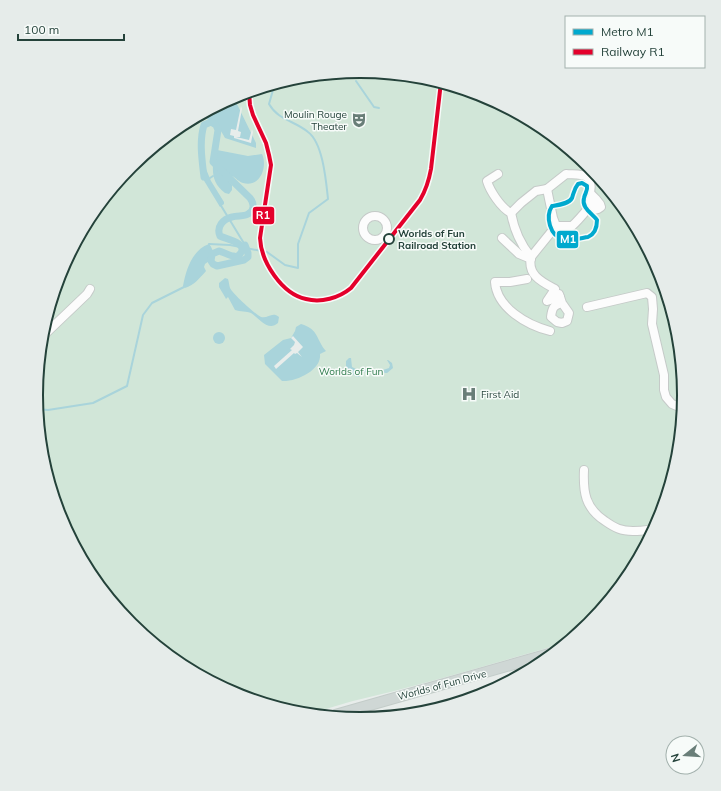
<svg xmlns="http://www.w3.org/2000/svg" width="721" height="791" font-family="Mulish,sans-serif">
  <rect width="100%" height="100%" fill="#e8edeb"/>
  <!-- green -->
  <path fill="#d1e6d8" d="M361 71 424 77 485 96 541 126 590 166 630 215 660 272 679 332 685 396 679 459 660 520 630 576 590 625 571 641C498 662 426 684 353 701 336 705 314 715 297 714L236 695 180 665 131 625 91 576 61 519 42 459 36 395 42 332 61 271 91 215 131 166 180 126 237 96 297 77Z"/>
  <!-- water -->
  <g fill="#a9d4db">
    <path d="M230 99 232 101 236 102 256 143V148L225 138 217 124 200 115Z"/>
    <path d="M217 150 248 156 262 154C268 167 260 188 243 183 239 182 236 178 232 176L229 177 228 180 232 185V190L229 194 225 193C210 182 212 168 215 151Z"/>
    <path d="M202 169H206L211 181 224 202V204L220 207 203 179Z"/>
    <path d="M209 244C214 249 215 260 212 265L209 261 205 264 204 267 206 271C199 279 194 285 185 288L183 286C186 270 192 250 209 244Z"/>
    <path d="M225 278 228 279C229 282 229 285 230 288 232 293 256 315 261 317 268 319 272 311 279 317L278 323C268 332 259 318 251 313 247 311 240 312 235 310L228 297 226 299 225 297 219 287V283Z"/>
    <path d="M301 324C319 329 316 340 326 351L320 354C322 370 296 382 282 381L265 364 264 355 283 340 291 338 295 331 296 327Z"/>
    <circle cx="219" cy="338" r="6"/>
    <path d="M349 358H351L352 367 356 369 383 370 389 368 390 365 387 360H388L392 363 393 368 387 373 361 372 359 377H357L346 370V361Z"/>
  </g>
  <!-- pier -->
  <g fill="#e8edeb">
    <path d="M241 106 242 109 238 131 241 132 240 137H236L249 140 252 129 253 132 251 143 234 138V136L230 135 231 129 236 130Z"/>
    <path d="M293 336 303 347 298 352 302 357 297 353 295 354 294 353 276 369 274 366 292 350 290 349 294 345 295 342 291 338Z"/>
  </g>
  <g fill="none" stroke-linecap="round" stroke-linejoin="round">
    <!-- stream -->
    <g stroke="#a9d4db" stroke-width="2">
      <path d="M356 81 374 107 379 108"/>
      <path d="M210 178 213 176"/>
      <path d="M220 204 245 245"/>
      <path d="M209 244 230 245 267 252 285 265 298 268V244L309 213 328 199C326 181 323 143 308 132 295 121 278 120 269 104L273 90 283 82"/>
      <path d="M37 409 48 410 93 403 127 386 143 315 152 303 184 287"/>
    </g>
    <!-- canal -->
    <path stroke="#a9d4db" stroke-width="7" d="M204 177C202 160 199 141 204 125L211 122 216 125 218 130 213 162 250 198C254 203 255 211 248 214 244 217 237 215 232 217 223 219 216 227 220 236 226 239 249 243 240 254 238 256 237 257 234 256 229 256 224 252 219 251L212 254 211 261 213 264 217 266 244 260 248 257V253L245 245"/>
    <!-- minor casing -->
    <g stroke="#c5cac8" stroke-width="10">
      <g id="minor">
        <path d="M498 174 487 181C490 191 501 208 511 213L521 203 536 191 547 189"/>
        <path d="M511 213C514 229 521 245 531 257"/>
        <circle cx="375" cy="228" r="12"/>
        <path d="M556 226 553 218 547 189 566 174C581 175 594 172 590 193"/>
        <path d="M502 238 519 254 531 259"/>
        <path d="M527 279 510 282H495C497 308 527 325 550 331"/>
        <path d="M559 294 562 303 569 313 567 321 562 323 557 322 551 317C552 309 553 305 562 303"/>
        <path d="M560 297 547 301 555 289C542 282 527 275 531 257L556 226H572C581 218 588 208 596 199L600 204 601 207 598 209C587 213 583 201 590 193L596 199"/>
        <path d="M587 307 647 293 652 297 653 309 652 324 664 375V390L666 397 672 404 684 409"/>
        <path d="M42 337 87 294 90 289"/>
        <path d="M584 470C583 492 585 508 605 521 615 528 621 531 633 531 641 531 651 531 657 526"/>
      </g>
    </g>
    <!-- major casing -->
    <g stroke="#c3ccc9" stroke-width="12">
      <path id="major" d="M328 717 556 652"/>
    </g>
    <!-- minor -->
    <use href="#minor" stroke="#fcfcfc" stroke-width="8"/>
    <!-- major -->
    <use href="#major" stroke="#cfd7d5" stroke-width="10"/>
    <!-- rail-1 casing -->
    <g stroke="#f7fbf9" stroke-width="7">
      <path id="rail-1" d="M249 92 250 105 253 115 266 143 269 155 271 165 260 238C261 262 282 294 306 299 321 303 339 298 351 288L420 200C426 190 429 180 431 169L441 82"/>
    </g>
    <!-- rail-1 -->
    <use href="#rail-1" stroke="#e4002b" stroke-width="4"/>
    <!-- metro-1 casing -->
    <g stroke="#f7fbf9" stroke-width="7">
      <path id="metro-1" d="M582 183 587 186C588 191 585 193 584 198 581 208 593 214 597 220 597 227 595 234 588 237 581 238 570 241 563 239 550 236 545 217 552 206 558 205 569 204 572 198 574 192 574 189 578 184Z"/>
    </g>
    <!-- metro-1 -->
    <use href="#metro-1" stroke="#00a9ce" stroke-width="4"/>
  </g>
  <!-- icons -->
  <defs>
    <g id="theatre-bare" transform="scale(1.2)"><path d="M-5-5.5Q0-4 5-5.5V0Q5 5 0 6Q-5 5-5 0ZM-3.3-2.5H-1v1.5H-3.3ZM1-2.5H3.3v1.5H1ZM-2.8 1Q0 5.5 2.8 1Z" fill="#697e78" stroke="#f7fbf9" stroke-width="2.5" paint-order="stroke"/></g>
    <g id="hospital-bare" transform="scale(1.2)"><path d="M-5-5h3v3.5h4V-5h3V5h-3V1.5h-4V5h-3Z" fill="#697e78" stroke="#f7fbf9" stroke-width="2.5" paint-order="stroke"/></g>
  </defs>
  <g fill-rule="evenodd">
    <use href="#theatre-bare" x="359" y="120"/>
    <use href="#hospital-bare" x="469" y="394"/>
  </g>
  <!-- markers -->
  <circle fill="#f7fbf9" stroke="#24423a" stroke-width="2" cx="389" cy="239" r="5"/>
  <g text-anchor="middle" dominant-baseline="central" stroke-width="3" stroke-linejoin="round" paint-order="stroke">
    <!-- poi labels -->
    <g font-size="10" fill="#24423a" stroke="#f7fbf9" text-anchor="end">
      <text x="347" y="114">Moulin Rouge<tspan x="347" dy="12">Theater</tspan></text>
      <text x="481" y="394" text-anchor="start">First Aid</text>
    </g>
    <!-- stop labels -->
    <g font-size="10" font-weight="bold" fill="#24423a" stroke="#f7fbf9" text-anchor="start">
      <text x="398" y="233">Worlds of Fun<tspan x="398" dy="12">Railroad Station</tspan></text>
    </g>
    <!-- park labels -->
    <g font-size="10" fill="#2d7a4b" stroke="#f7fbf9">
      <text x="351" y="371">Worlds of Fun</text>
    </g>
    <!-- street labels -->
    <g font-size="10" fill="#24423a" stroke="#f7fbf9">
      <text transform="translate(442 685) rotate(-15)">Worlds of Fun Drive</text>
    </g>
  </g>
  <!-- crop -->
  <path d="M0 0H721V791H0ZM43 395a317 317 0 1 1 634 0a317 317 0 1 1-634 0Z" fill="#e6ecea" fill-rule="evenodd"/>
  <path fill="none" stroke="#24423a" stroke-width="2" d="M43 395a317 317 0 1 1 634 0a317 317 0 1 1-634 0Z"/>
  <g stroke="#f7fbf9" stroke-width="1.5">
    <rect x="252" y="206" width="23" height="19" rx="4" fill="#e4002b"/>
    <rect x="556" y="230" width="23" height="19" rx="4" fill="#00a9ce"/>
  </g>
  <g font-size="11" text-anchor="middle" font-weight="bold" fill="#fff">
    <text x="263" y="219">R1</text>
    <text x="568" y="243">M1</text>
  </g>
  <!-- legend -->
  <rect x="565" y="16" width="140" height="52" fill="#f7fbf9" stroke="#a3b1ad"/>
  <rect x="573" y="29" width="20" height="6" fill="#00a9ce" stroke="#a3b1ad"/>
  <text x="601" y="36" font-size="12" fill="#24423a">Metro M1</text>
  <rect x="573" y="49" width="20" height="6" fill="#e4002b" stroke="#a3b1ad"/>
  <text x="601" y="56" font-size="12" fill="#24423a">Railway R1</text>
  <!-- north arrow -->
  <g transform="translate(685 755) rotate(253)"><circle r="19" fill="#f7fbf9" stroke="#a3b1ad"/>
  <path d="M0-3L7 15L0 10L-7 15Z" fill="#697e78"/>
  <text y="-6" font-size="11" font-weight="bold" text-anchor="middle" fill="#24423a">N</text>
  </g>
  <!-- scale -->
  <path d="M18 34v6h106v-6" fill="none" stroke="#24423a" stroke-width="2"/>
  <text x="24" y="34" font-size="12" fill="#24423a" stroke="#f7fbf9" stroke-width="3" paint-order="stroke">100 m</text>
</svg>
